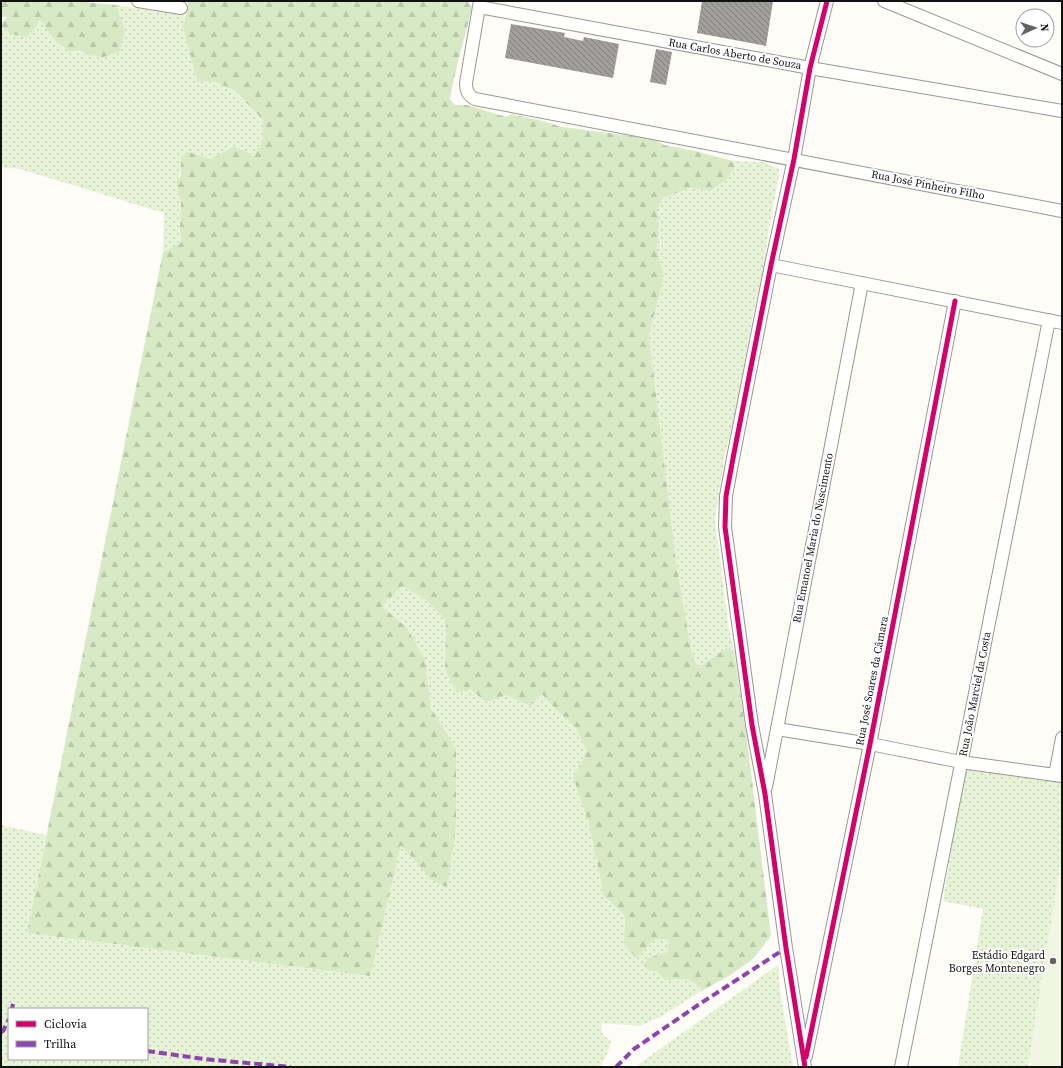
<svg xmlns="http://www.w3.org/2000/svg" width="1063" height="1068" font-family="'Source Serif 4',serif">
  <defs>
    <pattern id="grass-dots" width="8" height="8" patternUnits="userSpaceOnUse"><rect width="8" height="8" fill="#e7f3d7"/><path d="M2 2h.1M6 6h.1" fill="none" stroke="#c5cfb8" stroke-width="1.8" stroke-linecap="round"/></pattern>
    <pattern id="forest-firs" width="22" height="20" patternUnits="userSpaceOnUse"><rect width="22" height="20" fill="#d8eac5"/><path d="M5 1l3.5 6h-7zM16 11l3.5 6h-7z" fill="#b8c8a8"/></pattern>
    <pattern id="building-back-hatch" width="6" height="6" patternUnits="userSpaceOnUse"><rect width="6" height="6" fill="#a19f9c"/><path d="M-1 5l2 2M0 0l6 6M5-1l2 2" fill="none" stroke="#82807e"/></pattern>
  </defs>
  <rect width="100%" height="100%" fill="#fdfcf7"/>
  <!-- grass -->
  <g fill="url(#grass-dots)" fill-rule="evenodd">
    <path d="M116 5 186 16 183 27 197 81 216 82 234 91 263 120 262 144 254 156 234 146 211 159 186 151C178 164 185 170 176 182L181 203 180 230 181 244 163 252 164 213 20 169 1 167V26L10 34 34 30 40 20C47 29 57 47 69 50 77 53 79 50 88 55L125 28Z"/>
    <path d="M733 161 764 162 779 169V175L768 233 763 277 756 299 735 414 724 459 715 519 728 624 734 651 728 647 698 668 691 649 676 561 649 335 664 276 657 249 659 225 657 210 663 198 690 188 711 189 727 179 735 167Z"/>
    <path d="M402 586 426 600 446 620 445 670 486 702 506 695 530 706 542 694 558 712 575 726 587 752 573 777 589 824 604 896 625 916 624 944 636 957 655 939H669L667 952 648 958 644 965 648 971H656L666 981C683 978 691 978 703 990L662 1016 640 1026 602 1023 601 1029 603 1035 611 1041 608 1052 600 1067H1V825L46 835 27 933 369 976 401 845 431 878 447 887 456 748 431 708 425 659 407 628 382 606ZM9 1009H147V1059H9Z"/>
    <path d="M969 769 1062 782V855L1028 1067H958L983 909 943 901 964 771Z"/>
    <path d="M778 965 780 991 793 1067H636L643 1061Z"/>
  </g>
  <!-- forest -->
  <g fill="url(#forest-firs)">
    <path d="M1 1H75L116 5 125 28 120 51 104 57 88 55 81 51H69L56 42 40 20 34 30 27 37 10 34 1 26V24L7 17H1Z"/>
    <path d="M188 1H467L472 7C465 38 455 68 450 99L455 105H467L506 117 511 114 543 121 562 127 648 138 654 139 664 145 695 151 733 161 735 167 727 179 711 190 690 188 663 198 657 210 659 225 657 249 664 276 649 335 676 561 691 649 698 668 728 647 734 651 747 740 771 936 753 959 729 976 703 990C691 978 683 978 666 981L656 971H648L644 965 648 958 667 952 669 939H655L636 958 624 944 625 916 604 896 589 824 573 777 587 752 575 726 558 712 542 694 530 706 506 695 486 702 470 689 457 693 445 670 446 620 426 600 402 586 382 606 407 628 425 659 431 708 456 748V825L447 888 431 879 401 845 370 976 27 933 163 252 181 243 180 230 181 203 176 182 181 175V159L186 151 211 159 234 146 254 156 262 143 263 120 235 91 216 82 197 81 183 27 187 12Z"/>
  </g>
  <!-- pitch -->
  <path fill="#f0f6e1" d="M1062 855V1067H1028Z"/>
  <!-- building -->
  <g fill="url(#building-back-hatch)">
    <path d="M702 1H773L766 46 697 33Z"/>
    <path d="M511 24 565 33 564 37 583 41 584 37 619 44 613 78 505 58Z"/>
    <path d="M656 49 672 52 666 85 650 82Z"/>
  </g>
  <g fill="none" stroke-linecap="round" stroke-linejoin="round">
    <!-- minor casing -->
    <g stroke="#979795" stroke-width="14">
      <g id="minor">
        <path d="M138 1 181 8"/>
        <path d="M480 1 466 83C466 91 468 95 475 99L1062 211"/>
        <path d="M884 1 1062 74"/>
        <path d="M479 7 810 68 1062 111"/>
        <path d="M771 265 1062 323"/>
        <path d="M777 729 870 744 961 762 1062 776"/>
        <path d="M1055 775 1062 738"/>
        <path d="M766 787 862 283"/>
        <path d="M806 1056 870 744 955 301"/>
        <path d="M805 1067 786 948 765 794 752 725 725 527 726 496 734 453 771 265 794 159 810 68 827 1"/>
        <path d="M901 1067 1049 320"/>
      </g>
    </g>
    <!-- minor -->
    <use href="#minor" stroke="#fffffe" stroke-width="12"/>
    <!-- quiet -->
    <g stroke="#8e44ad" stroke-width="4" stroke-dasharray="8 4" stroke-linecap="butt">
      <path d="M12 1009 13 1004"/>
      <path d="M1 1032 3 1031 9 1019"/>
      <path d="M147 1051 204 1059 291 1067"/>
      <path d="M616 1067 634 1049 698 1005 786 948"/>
    </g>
    <!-- cycleway casing -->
    <g stroke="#fff" stroke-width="8">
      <g id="cycleway">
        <path d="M806 1057 870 744 955 301"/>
        <path d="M805 1067 786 948 765 794 752 725 725 527 726 496 734 453 771 265 794 159 810 68 827 1"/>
      </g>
    </g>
    <!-- cycleway -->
    <use href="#cycleway" stroke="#d6006c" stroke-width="5"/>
  </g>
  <!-- markers -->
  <circle fill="#646362" stroke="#fff" stroke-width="1.5" cx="1053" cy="961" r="4"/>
  <g text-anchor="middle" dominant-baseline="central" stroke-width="4" stroke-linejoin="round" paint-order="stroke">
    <!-- street labels -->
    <g font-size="11" fill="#111" stroke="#fff">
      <text transform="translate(735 54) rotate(10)">Rua Carlos Aberto de Souza</text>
      <text transform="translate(928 185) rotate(11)">Rua José Pinheiro Filho</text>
      <text transform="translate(813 538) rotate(-79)">Rua Emanoel Maria do Nascimento</text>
      <text transform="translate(872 681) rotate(-79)">Rua José Soares da Câmara</text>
      <text transform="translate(975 694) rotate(-79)">Rua João Marciel da Costa</text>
    </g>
    <!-- poi labels -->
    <g font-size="11" fill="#111" stroke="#fff" text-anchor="end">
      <text x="1045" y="955">Estádio Edgard<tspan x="1045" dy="13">Borges Montenegro</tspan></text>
    </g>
  </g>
  <!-- border -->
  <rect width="1063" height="1068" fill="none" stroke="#111111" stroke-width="4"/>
  <!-- legend -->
  <rect x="8" y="1008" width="140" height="52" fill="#ffffff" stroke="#a0a0a0"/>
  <rect x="16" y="1021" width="20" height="6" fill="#d6006c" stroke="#a0a0a0"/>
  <text x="44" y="1028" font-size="12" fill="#111111">Ciclovia</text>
  <rect x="16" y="1041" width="20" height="6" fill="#8e44ad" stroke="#a0a0a0"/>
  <text x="44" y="1048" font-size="12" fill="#111111">Trilha</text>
  <!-- north arrow -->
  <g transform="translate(1035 28) rotate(87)"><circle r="19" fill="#ffffff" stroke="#a0a0a0"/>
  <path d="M0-3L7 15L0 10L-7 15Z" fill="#646362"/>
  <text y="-6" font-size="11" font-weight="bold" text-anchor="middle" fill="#111111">N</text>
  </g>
</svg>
